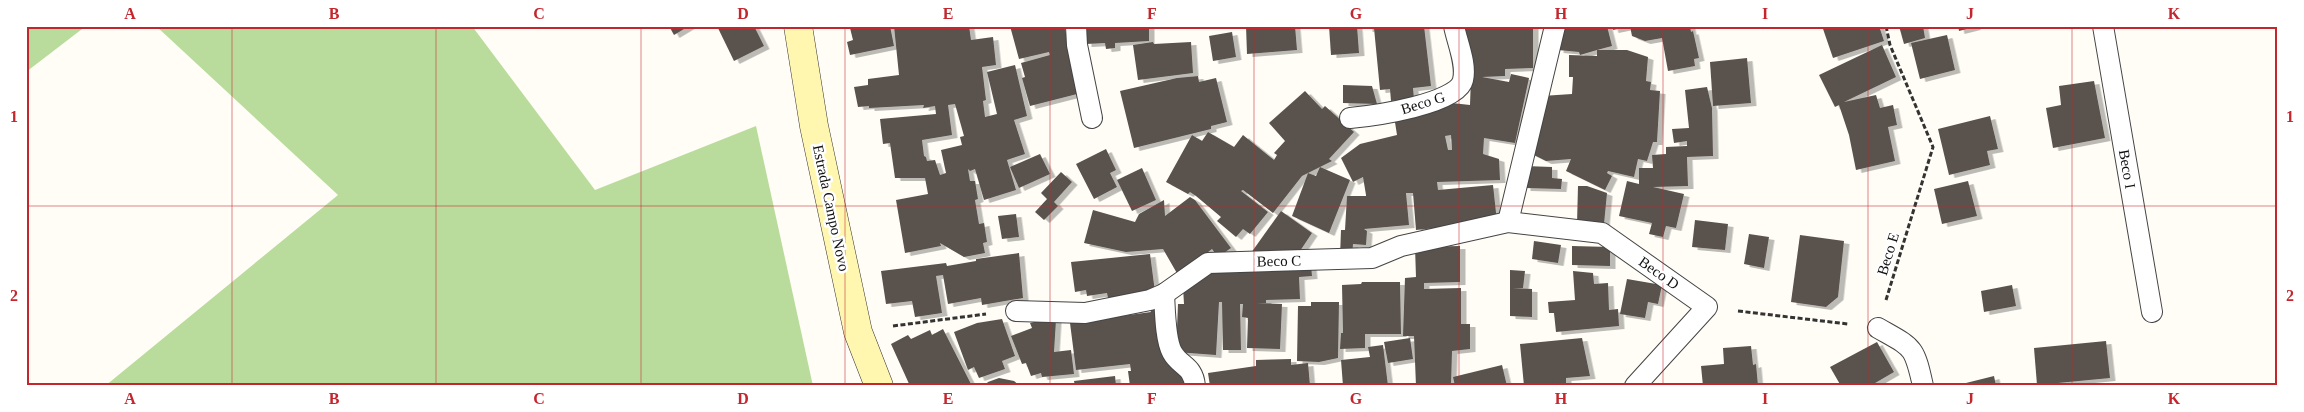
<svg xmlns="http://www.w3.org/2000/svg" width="2304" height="412" font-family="Georgia,serif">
  <defs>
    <filter id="shadow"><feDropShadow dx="5.5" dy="3" stdDeviation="0" flood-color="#0004"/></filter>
  </defs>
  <rect width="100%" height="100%" fill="#fffdf5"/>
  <!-- forest -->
  <g fill="#b9dc9c">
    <path d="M26 26H86L26 72Z"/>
    <path d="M156 26H472L595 190 756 126 813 386H105L338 195Z"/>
  </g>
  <!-- building -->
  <g fill="#5a524d" fill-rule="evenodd" filter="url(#shadow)">
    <path d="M669 26H689L674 35Z"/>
    <path d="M717 26H754L764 46 734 61Z"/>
    <path d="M856 26H890L894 46 850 55 847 42 853 40 850 28Z"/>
    <path d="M894 26H969L971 40 993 37 996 65 982 67 986 100 983 101 985 117 997 114 987 72 1015 65 1027 116 1014 120 1025 154 1007 160 1016 190 984 200 975 169 970 171 968 169 970 181H975L978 199 975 200 979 224 984 223 987 242 983 243 985 253 964 257 940 243 941 246 905 253 896 200 928 194 925 178H895L890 143 883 144 880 119 936 114 935 106 923 108 924 105 869 108V106L858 107 854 87 868 85V79L899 75ZM955 104 964 136 960 137 962 145 941 150 946 173 940 175 935 160 927 161 926 157 924 156 922 140 952 135 948 105Z"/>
    <path d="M1010 26H1064L1081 93 1030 106 1022 78 1025 77 1021 63 1050 55 1049 52 1019 59Z"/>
    <path d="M1085 26H1149V41L1115 43V48L1106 49 1105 43 1086 44Z"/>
    <path d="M1246 26H1295L1297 50 1247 54Z"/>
    <path d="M1329 26H1357L1359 53 1331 55Z"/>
    <path d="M1367 26H1424L1431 86 1413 88 1414 99 1391 101 1390 89 1380 90 1374 28 1367 29Z"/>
    <path d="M1458 26H1533V68L1505 69V76L1482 77 1509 82 1511 74 1529 78 1515 143 1484 138 1483 154 1499 159 1500 180 1437 182 1438 190 1493 185 1497 222 1416 230 1413 193H1406L1409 225 1364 229 1367 231 1366 245 1353 244 1352 257H1340L1341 230H1345L1347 196H1366V195L1363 177 1353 182 1341 158 1360 144 1397 135 1394 116 1441 109 1440 105 1452 103 1470 105 1471 77ZM1451 135 1452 150H1448L1445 136Z"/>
    <path d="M1561 26H1607L1612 46 1597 50H1627L1648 57 1646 81 1651 82 1650 90 1660 91 1657 142H1653L1647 161 1638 159 1634 177 1608 171 1607 173 1612 176 1605 190 1566 171 1571 159 1546 161 1526 151 1532 124 1543 122 1542 96 1572 94 1573 77H1569V55L1597 56V50L1580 55 1579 52 1558 50Z"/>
    <path d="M1612 26H1628V27L1613 30Z"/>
    <path d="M1630 26H1690L1691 32 1693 31 1699 58 1694 59 1695 66 1668 71 1662 38 1645 41 1632 36Z"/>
    <path d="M1822 26H1879L1884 41 1833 58Z"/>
    <path d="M1899 26H1923L1925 38 1904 44Z"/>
    <path d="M1958 26H1975V27L1959 31Z"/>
    <path d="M1232 32 1236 57 1213 61 1209 36Z"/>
    <path d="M1947 35 1955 70 1920 79 1911 43Z"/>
    <path d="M1153 42 1154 44 1191 42 1193 73 1138 80 1133 45Z"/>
    <path d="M1882 45 1896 77 1844 102 1876 95 1880 108 1893 105 1897 125 1888 127 1895 161 1856 170 1849 135 1839 105 1835 107 1819 75Z"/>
    <path d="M1747 58 1751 103 1713 106 1710 62Z"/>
    <path d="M1198 76 1199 82 1216 78 1227 122 1211 126V129L1134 148 1120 91 1177 78Z"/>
    <path d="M2094 81 2105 138 2053 148 2046 108 2061 105 2059 86Z"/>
    <path d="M1343 85 1372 86 1377 104 1343 103Z"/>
    <path d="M1707 87 1712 108 1713 156 1687 157 1688 186 1653 187 1684 194 1676 228 1666 226 1663 237 1649 234 1652 223 1619 216 1627 181 1639 184V168H1653L1652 155 1666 154V147L1687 146V141L1674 143 1672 129 1689 128 1685 90Z"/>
    <path d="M1305 91 1322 109 1325 106 1354 132 1329 159 1332 161 1302 176 1273 213 1243 190 1241 191 1268 212 1250 234 1243 229 1236 237 1217 221 1221 217 1196 196 1190 192 1188 194 1166 182 1192 135 1202 141 1208 132 1234 147 1243 135 1274 160 1277 155 1274 153 1285 141 1269 123Z"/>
    <path d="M1990 116 1998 149 1987 151 1990 165 1949 175 1938 129Z"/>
    <path d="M1106 149 1116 170 1110 173 1117 187 1094 199 1076 164Z"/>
    <path d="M1040 154 1050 174 1019 188 1010 167Z"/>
    <path d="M1525 166 1552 167V178L1562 179 1561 189 1525 188Z"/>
    <path d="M1320 167 1350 180 1329 233 1292 216 1308 173 1316 176Z"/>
    <path d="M1142 168 1156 200 1132 211 1117 180Z"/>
    <path d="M1061 172 1072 182 1054 202 1058 206 1044 220 1035 212 1047 199 1041 193Z"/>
    <path d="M1968 181 1977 216 1942 224 1934 189Z"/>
    <path d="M1578 186H1587L1607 193 1604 224H1577Z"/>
    <path d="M1190 197 1195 200 1231 248 1218 257 1212 249 1178 275 1163 249 1126 252 1084 243 1093 210 1135 222 1139 214 1164 200 1165 216Z"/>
    <path d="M1281 211 1312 233 1294 260 1251 253Z"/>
    <path d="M1016 214 1019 237 1002 239 998 216Z"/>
    <path d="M1695 220 1728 224 1725 250 1692 247Z"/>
    <path d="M1749 234 1769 237 1764 268 1744 264Z"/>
    <path d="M1800 235 1844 241 1838 297 1826 307 1791 302Z"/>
    <path d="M1534 241 1561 245 1558 263 1532 259Z"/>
    <path d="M1460 246V282L1424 283V289L1461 288V324H1470V349L1452 351 1451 386H1416L1414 336H1403L1405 278 1416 277 1415 247Z"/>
    <path d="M1572 246 1610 247V266L1572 265Z"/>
    <path d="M1019 253 1023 298 982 305 981 298 948 304 943 275 936 276 942 313 915 317 912 301 886 304 881 271 946 263 947 266 976 261V259Z"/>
    <path d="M1150 254 1155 292 1108 298 1107 293 1087 296 1086 290 1075 292 1071 262Z"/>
    <path d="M1311 265 1312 276 1299 277 1300 299 1266 300V303H1256L1282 304 1280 349 1247 348 1248 318 1242 317 1243 304H1240L1241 350H1223L1222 302H1219L1216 355 1176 352 1178 304H1184L1183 287 1199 270Z"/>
    <path d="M1510 270 1525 271 1523 288H1513L1532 289V317L1510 316Z"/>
    <path d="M1573 271 1593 273 1594 284 1608 283 1609 310 1618 309 1619 326 1556 332 1554 313H1549L1548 302 1575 300Z"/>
    <path d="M1627 279 1662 285 1658 304 1648 302 1645 318 1620 314Z"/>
    <path d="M1362 282H1400L1401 334H1365V348L1340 349 1341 333H1343L1342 285 1361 284Z"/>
    <path d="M2012 285 2016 306 1984 312 1981 291Z"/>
    <path d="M1311 302H1339L1338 358 1319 362 1297 361 1298 306H1311Z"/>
    <path d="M1159 309 1168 365 1181 363 1185 386H1130L1128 371H1131L1130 364 1076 370 1070 323 1151 312 1150 310Z"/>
    <path d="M1050 318 1056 320 1054 352 1071 350 1074 374 1042 377 1041 373 1031 376 1026 363 1022 364 1011 336 1032 328 1030 323Z"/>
    <path d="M1002 319 1015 356 1002 361 1005 369 979 378 974 367 968 370 954 332 977 323Z"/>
    <path d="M943 329 972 386H910L891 344 908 335 911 339 930 330 932 335Z"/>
    <path d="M1410 338 1413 359 1388 363 1384 342Z"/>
    <path d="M1582 338 1590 376 1566 378V386H1524L1520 344Z"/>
    <path d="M2106 341 2110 378 2037 385 2034 348Z"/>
    <path d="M1877 342 1894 372 1870 386H1841L1830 367Z"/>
    <path d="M1383 345 1388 386H1343L1341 360 1370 357 1368 347Z"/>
    <path d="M1751 346 1753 365 1756 364 1758 386H1703L1701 366 1724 364 1723 348Z"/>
    <path d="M1291 359V365L1308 363 1310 386H1210L1208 373 1256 366V360Z"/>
    <path d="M1502 365 1507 386H1455L1453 377Z"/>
    <path d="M1115 376 1116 386H1075L1074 381Z"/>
    <path d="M1994 376 1996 386H1958V385Z"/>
    <path d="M999 378 1014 381 1020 386H984L988 382Z"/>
  </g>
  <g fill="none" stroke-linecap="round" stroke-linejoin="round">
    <!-- lane casing -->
    <g stroke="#444" stroke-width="22">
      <g id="lane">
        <path d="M1076 26 1077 45 1092 118"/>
        <path d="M2103 26 2152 312"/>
        <path d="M1350 118C1373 116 1458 104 1463 80 1467 64 1457 42 1454 26"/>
        <path d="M1508 222 1555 26"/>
        <path d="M1164 294C1165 309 1165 339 1172 352 1180 367 1193 365 1195 386"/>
        <path d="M1016 311 1085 313 1150 300 1164 294 1208 263 1372 258 1401 246 1508 222 1602 233 1707 307 1635 386"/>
        <path d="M1878 328C1913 348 1914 345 1923 386"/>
      </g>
    </g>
    <!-- secondary casing -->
    <g stroke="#333" stroke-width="29">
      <path id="secondary" d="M798 26 814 126 858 332 879 386"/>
    </g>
    <!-- path -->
    <g stroke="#333" stroke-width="3" stroke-dasharray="5 2.5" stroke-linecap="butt">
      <path d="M1886 300 1933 147 1890 45 1886 26"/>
      <path d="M1738 311 1848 324"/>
      <path d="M893 326 986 314"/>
    </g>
    <!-- lane -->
    <use href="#lane" stroke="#fff" stroke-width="20"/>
    <!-- secondary -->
    <use href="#secondary" stroke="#fff6b0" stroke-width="28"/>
  </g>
  <!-- grid -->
  <path fill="none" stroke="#c4262e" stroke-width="1" stroke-opacity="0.55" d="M232 26V386M436 26V386M641 26V386M845 26V386M1050 26V386M1254 26V386M1459 26V386M1663 26V386M1868 26V386M2072 26V386M26 206H2278"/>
  <g text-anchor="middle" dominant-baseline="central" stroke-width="5" stroke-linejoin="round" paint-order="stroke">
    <!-- street labels -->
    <g font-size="15" fill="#111" stroke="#fff">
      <text transform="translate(1423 103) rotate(-17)">Beco G</text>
      <text transform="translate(2127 169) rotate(80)">Beco I</text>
      <text transform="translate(831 208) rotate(78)">Estrada Campo Novo</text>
      <text transform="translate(1888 254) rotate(-73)">Beco E</text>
      <text transform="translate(1279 261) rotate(-1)">Beco C</text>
      <text transform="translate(1659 273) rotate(35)">Beco D</text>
    </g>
  </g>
  <!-- border -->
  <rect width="2304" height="412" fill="none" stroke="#ffffff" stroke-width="55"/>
  <rect x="28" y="28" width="2248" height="356" fill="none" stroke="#c4262e" stroke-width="2"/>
  <g font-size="16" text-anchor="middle" font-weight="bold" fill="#c4262e">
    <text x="130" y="19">A</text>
    <text x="334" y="19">B</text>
    <text x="539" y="19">C</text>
    <text x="743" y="19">D</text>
    <text x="948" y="19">E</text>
    <text x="1152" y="19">F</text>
    <text x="1356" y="19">G</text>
    <text x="1561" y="19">H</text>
    <text x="1765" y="19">I</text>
    <text x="1970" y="19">J</text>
    <text x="2174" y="19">K</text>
    <text x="14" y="122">1</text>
    <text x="2290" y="122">1</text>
    <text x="14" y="301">2</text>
    <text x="2290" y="301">2</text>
    <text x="130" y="404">A</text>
    <text x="334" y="404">B</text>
    <text x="539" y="404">C</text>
    <text x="743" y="404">D</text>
    <text x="948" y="404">E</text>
    <text x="1152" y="404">F</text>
    <text x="1356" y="404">G</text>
    <text x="1561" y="404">H</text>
    <text x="1765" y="404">I</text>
    <text x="1970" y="404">J</text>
    <text x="2174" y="404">K</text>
  </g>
</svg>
